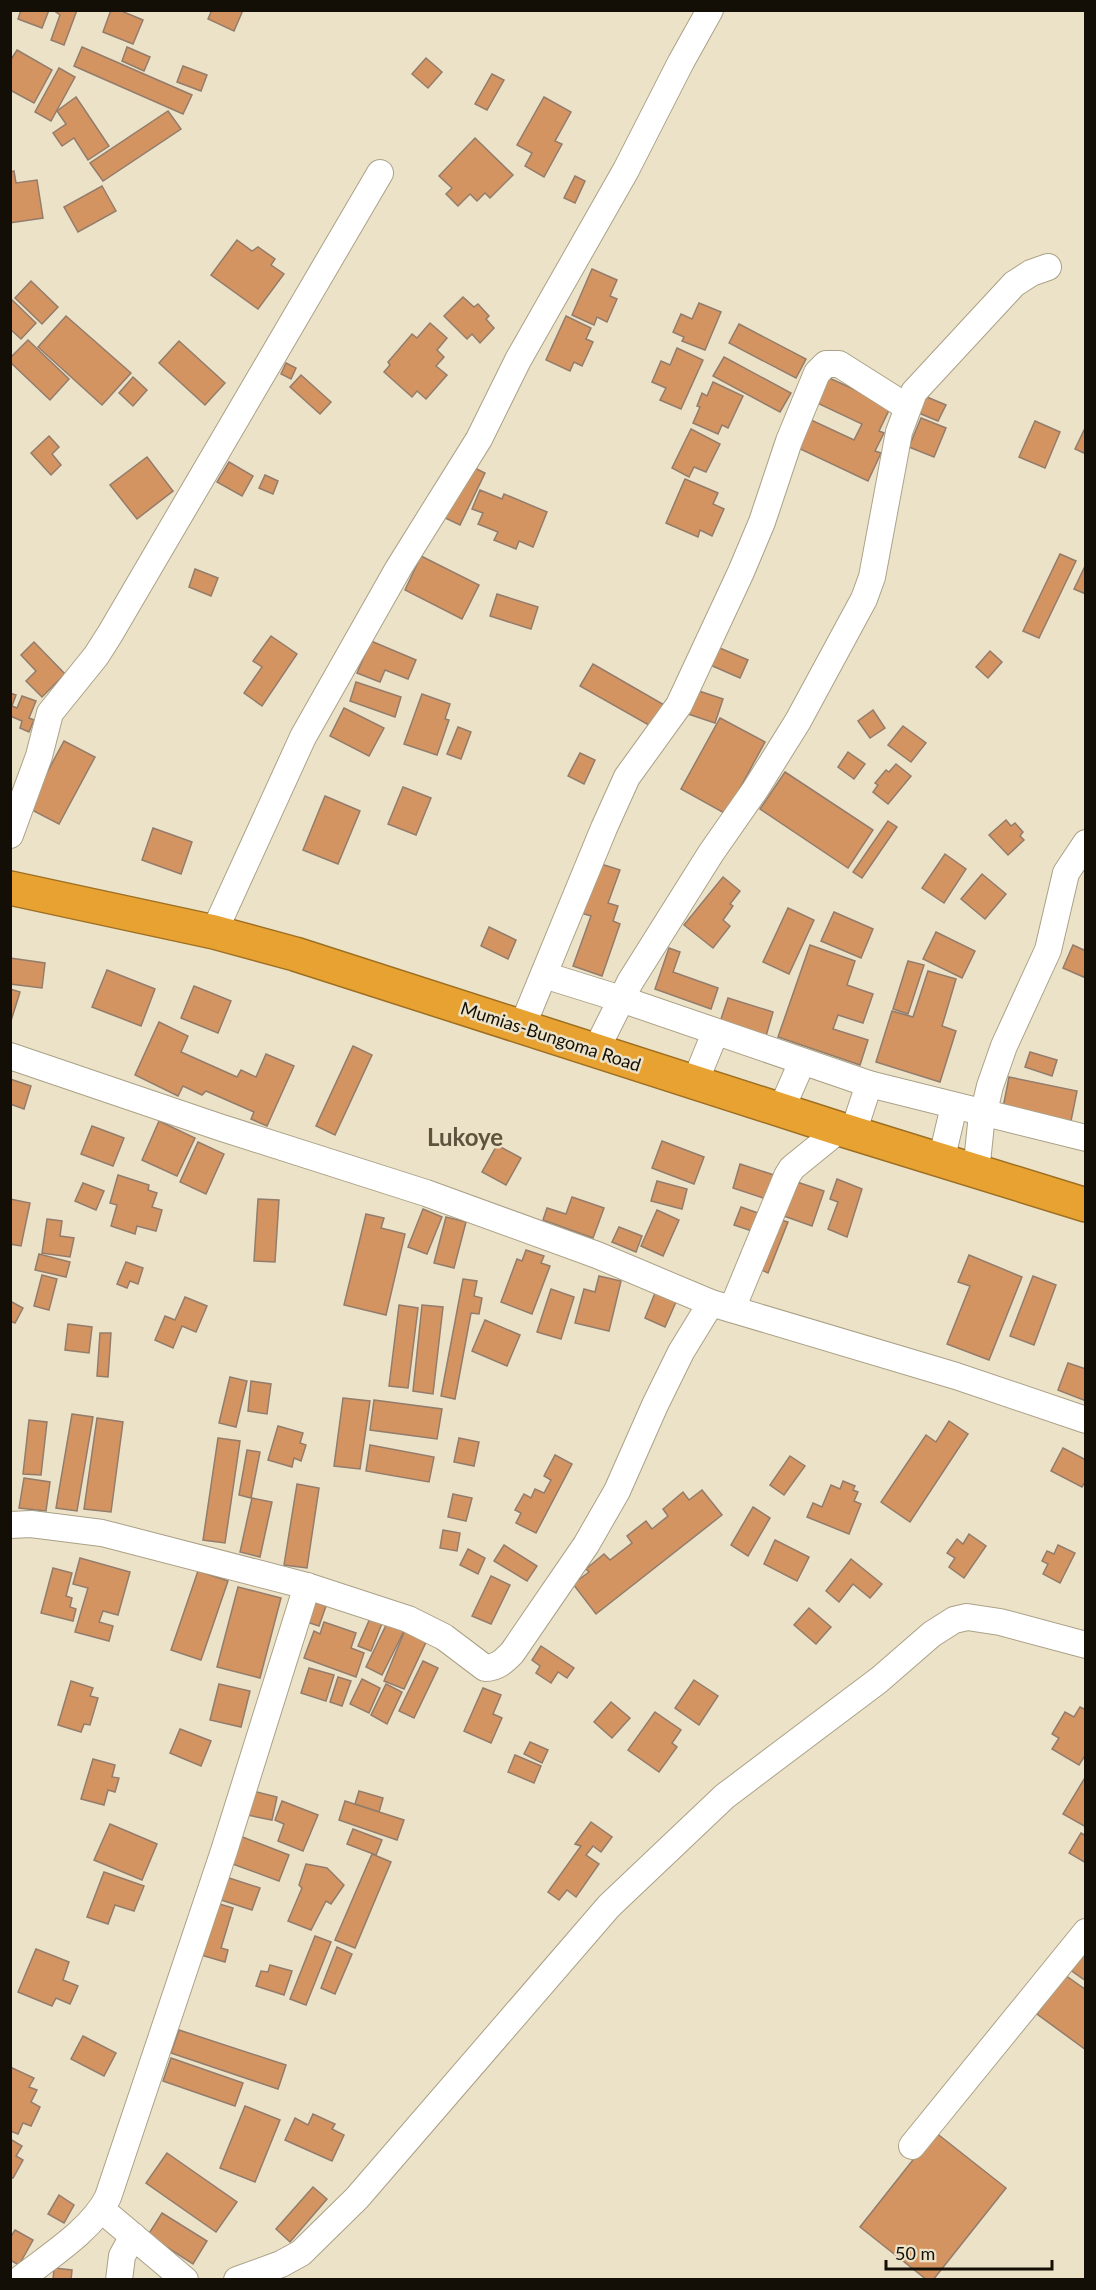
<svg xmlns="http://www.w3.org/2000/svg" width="1096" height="2290" font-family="Lato,sans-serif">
  <rect width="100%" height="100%" fill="#ece2c7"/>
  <!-- building -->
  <g fill="#d49461" stroke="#937c6b" stroke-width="1.5">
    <path d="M21 10H49L42 28 18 19Z"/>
    <path d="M53 10H77L64 45 51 40 60 15Z"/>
    <path d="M111 10H119L143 20 133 44 103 32Z"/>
    <path d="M212 10H243L234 31 208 19Z"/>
    <path d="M82 47 192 95 183 114 74 66Z"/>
    <path d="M127 47 150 57 144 71 122 61Z"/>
    <path d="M17 50 52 70 34 103 10 90V61Z"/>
    <path d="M426 58 442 72 428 88 412 74Z"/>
    <path d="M183 66 207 75 201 91 177 82Z"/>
    <path d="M59 68 75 77 51 121 35 112Z"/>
    <path d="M492 74 504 80 487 110 475 104Z"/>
    <path d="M76 97 109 146 88 160 74 138 62 146 53 133 66 124 57 111Z"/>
    <path d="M544 97 571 112 555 141 562 144 544 177 525 166 532 153 517 145Z"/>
    <path d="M168 111 181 129 103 181 90 163Z"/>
    <path d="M475 138 513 175 490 198 485 193 477 201 470 194 458 206 446 194 452 188 439 176Z"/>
    <path d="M14 171 16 183 37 180 43 218 10 223V172Z"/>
    <path d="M575 176 585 181 575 203 564 198Z"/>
    <path d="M102 186 116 211 78 232 64 207Z"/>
    <path d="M237 240 252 251 258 247 275 259 271 265 284 274 258 309 211 275Z"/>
    <path d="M592 269 617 280 610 296 617 299 607 322 597 317 594 325 572 315Z"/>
    <path d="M31 281 58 307 42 324 15 298Z"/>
    <path d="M463 297 474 307 478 304 489 316 486 319 494 328 480 343 472 334 467 339 444 316Z"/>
    <path d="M11 299 36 323 21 339 10 329Z"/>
    <path d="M699 303 721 312 705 350 682 341 684 337 673 332 681 314 692 319Z"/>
    <path d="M66 316 131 373 102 405 38 347Z"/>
    <path d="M566 316 591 328 586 339 593 342 582 366 574 362 570 371 546 360Z"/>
    <path d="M430 323 447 338 437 350 444 357 436 366 447 375 426 399 417 391 412 397 384 372 390 365 388 362 412 334 417 338Z"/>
    <path d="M739 324 806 359 796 378 729 343Z"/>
    <path d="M28 340 69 379 50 400 10 362V358Z"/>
    <path d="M179 341 225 383 205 405 159 363Z"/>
    <path d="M677 348 703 360 681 409 660 400 666 388 652 382 661 361 670 365Z"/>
    <path d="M724 357 791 393 780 412 713 376Z"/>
    <path d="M286 363 296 368 291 379 281 374Z"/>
    <path d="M301 375 331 402 320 414 290 387Z"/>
    <path d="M133 377 147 390 133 406 119 393Z"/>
    <path d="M827 377 891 406 879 431 884 433 875 451 881 453 868 481 796 447 809 419 854 440 862 424 815 402Z"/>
    <path d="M713 382 743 396 728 428 722 425 718 434 693 423 700 407 697 406 702 393 707 396Z"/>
    <path d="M922 395 946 405 938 421 914 411Z"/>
    <path d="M921 418 946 428 934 457 909 447Z"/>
    <path d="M1035 421 1060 432 1045 468 1019 457Z"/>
    <path d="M1086 426V454L1075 449Z"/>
    <path d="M691 429 720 444 706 472 694 467 689 477 672 468Z"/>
    <path d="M49 436 59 447 52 454 61 465 51 475 31 453Z"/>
    <path d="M147 457 173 491 137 519 110 485Z"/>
    <path d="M229 462 253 476 242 496 217 482Z"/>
    <path d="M469 465 485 473 460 525 443 517Z"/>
    <path d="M265 475 278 481 273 494 259 488Z"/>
    <path d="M685 479 718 493 713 504 724 509 712 536 700 530 698 537 666 523Z"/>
    <path d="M480 490 502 499 504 494 547 512 533 547 519 541 516 549 494 540 498 532 478 524 483 513 472 509Z"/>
    <path d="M1060 554 1076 561 1039 638 1023 631Z"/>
    <path d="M421 556 479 585 462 619 405 590Z"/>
    <path d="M1086 564V594L1074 589Z"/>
    <path d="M195 569 218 578 211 596 189 587Z"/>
    <path d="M497 594 538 607 531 629 490 616Z"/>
    <path d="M271 636 297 654 262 706 244 693 262 667 253 661Z"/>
    <path d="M371 641 416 660 408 679 385 670 380 682 357 673Z"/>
    <path d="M34 642 65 674 42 697 26 681 36 671 21 655Z"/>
    <path d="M715 646 748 660 740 678 708 664Z"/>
    <path d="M990 651 1002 662 988 678 976 667Z"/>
    <path d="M593 664 666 706 654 728 580 686Z"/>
    <path d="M356 682 401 697 395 717 350 701Z"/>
    <path d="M693 689 723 699 715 723 685 713Z"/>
    <path d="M10 693 16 695 12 706 17 708 22 696 36 701 29 718 34 720 29 732 20 728 22 721 10 716Z"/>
    <path d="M422 694 450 704 445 719 449 720 437 755 404 744Z"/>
    <path d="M344 708 384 728 369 756 330 736Z"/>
    <path d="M873 710 885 728 870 738 858 721Z"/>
    <path d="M720 718 765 742 726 814 681 789Z"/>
    <path d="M903 726 926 743 911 762 888 745Z"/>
    <path d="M458 727 471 732 461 759 447 754Z"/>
    <path d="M64 741 95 757 59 824 28 808Z"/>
    <path d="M848 752 865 764 854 779 838 767Z"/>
    <path d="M580 753 595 760 584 784 568 776Z"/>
    <path d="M896 764 911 776 888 804 873 792 878 785 875 783 886 770 889 772Z"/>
    <path d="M785 772 873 830 848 868 760 809Z"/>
    <path d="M403 787 431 798 416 835 388 824Z"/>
    <path d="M325 796 360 811 338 864 303 850Z"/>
    <path d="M1006 820 1011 826 1015 823 1023 832 1020 836 1024 840 1008 855 989 835Z"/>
    <path d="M888 821 897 827 862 878 853 872Z"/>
    <path d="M153 828 192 842 181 874 142 860Z"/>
    <path d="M945 854 966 869 944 903 922 888Z"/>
    <path d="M601 864 620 870 608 903 618 906 613 921 620 924 602 976 573 966 591 916 578 912 583 897 589 899Z"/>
    <path d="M982 874 1006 894 985 919 961 899Z"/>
    <path d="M723 877 740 891 730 904 733 906 723 920 730 926 713 948 684 925Z"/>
    <path d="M788 908 814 920 789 974 763 962Z"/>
    <path d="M834 912 873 929 861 958 821 941Z"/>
    <path d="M489 927 516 940 508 959 481 946Z"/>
    <path d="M936 932 975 951 962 978 923 959Z"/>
    <path d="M810 945 855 961 847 985 873 994 863 1023 838 1015 833 1029 868 1040 860 1065 778 1037Z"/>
    <path d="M1073 945 1086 951V978L1063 968Z"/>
    <path d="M669 948 680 952 673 972 718 988 711 1009 655 989Z"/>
    <path d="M10 958 45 963 42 988 10 984Z"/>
    <path d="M908 961 924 965 908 1014 893 1009Z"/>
    <path d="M107 970 155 989 141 1026 92 1007Z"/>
    <path d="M928 971 956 979 942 1026 956 1031 940 1082 876 1062 892 1011 913 1017Z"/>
    <path d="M194 986 231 1001 218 1033 181 1018Z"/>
    <path d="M10 989 20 992 10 1024Z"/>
    <path d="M728 998 773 1012 766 1036 720 1022Z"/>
    <path d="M159 1022 188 1036 181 1052 237 1077 241 1070 256 1077 266 1054 294 1066 267 1126 251 1119 254 1112 206 1091 202 1095 183 1086 178 1096 135 1075Z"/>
    <path d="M353 1046 372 1055 335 1135 316 1126Z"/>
    <path d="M1030 1052 1057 1060 1052 1076 1025 1067Z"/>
    <path d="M1009 1077 1077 1091 1070 1126 1002 1113Z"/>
    <path d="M10 1079 31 1086 24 1109 10 1104Z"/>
    <path d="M159 1121 195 1138 177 1176 142 1160Z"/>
    <path d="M92 1126 124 1138 113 1166 81 1154Z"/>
    <path d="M662 1141 704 1157 694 1184 652 1168Z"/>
    <path d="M198 1142 224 1154 206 1194 180 1182Z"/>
    <path d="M497 1145 521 1158 506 1185 482 1172Z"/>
    <path d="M740 1164 774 1175 766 1199 733 1188Z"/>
    <path d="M118 1175 149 1185 148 1190 157 1193 152 1207 162 1210 156 1231 137 1226 135 1234 111 1226 117 1205 110 1203Z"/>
    <path d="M837 1179 862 1189 847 1237 828 1229 838 1202 830 1199Z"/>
    <path d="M657 1181 687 1189 682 1209 651 1201Z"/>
    <path d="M794 1181 824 1191 812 1226 781 1215Z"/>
    <path d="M83 1183 104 1191 96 1210 75 1201Z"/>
    <path d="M572 1197 604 1208 593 1238 543 1220 547 1208 566 1214Z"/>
    <path d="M10 1199 30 1203 21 1246 10 1244Z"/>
    <path d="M258 1199 279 1200 275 1262 254 1261Z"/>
    <path d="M741 1207 758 1213 752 1231 734 1225Z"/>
    <path d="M423 1209 442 1217 427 1254 408 1247Z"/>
    <path d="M657 1210 679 1220 663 1256 641 1246Z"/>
    <path d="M366 1214 384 1218 381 1228 405 1234 386 1315 344 1305Z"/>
    <path d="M446 1217 466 1222 454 1268 434 1263Z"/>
    <path d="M774 1218 788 1222 768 1273 755 1267Z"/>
    <path d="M47 1219 62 1221 60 1236 74 1238 70 1257 42 1253Z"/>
    <path d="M619 1227 642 1236 636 1252 612 1242Z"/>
    <path d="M526 1250 544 1256 541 1263 550 1266 532 1314 501 1302 517 1259 522 1261Z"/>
    <path d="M39 1254 70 1262 66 1277 35 1270Z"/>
    <path d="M969 1255 1022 1277 989 1360 947 1344 970 1286 958 1282Z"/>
    <path d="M126 1262 143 1268 138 1284 130 1281 127 1288 117 1284Z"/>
    <path d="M42 1275 57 1279 49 1310 34 1306Z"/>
    <path d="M599 1276 621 1281 609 1331 575 1323 584 1289 595 1292Z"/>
    <path d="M1033 1276 1056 1285 1034 1345 1010 1336Z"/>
    <path d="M463 1279 477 1281 474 1296 482 1298 479 1314 471 1313 455 1399 441 1396Z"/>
    <path d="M551 1289 574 1297 561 1339 537 1332Z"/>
    <path d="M655 1293 676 1302 665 1327 645 1318Z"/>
    <path d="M185 1297 207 1306 196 1332 182 1326 173 1348 155 1340 165 1316 175 1320Z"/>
    <path d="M10 1301 23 1308 15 1323 10 1321Z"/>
    <path d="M399 1305 418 1308 408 1388 389 1386Z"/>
    <path d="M422 1305 443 1307 433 1394 413 1391Z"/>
    <path d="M485 1320 520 1335 507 1366 472 1351Z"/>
    <path d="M68 1324 92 1327 89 1353 65 1350Z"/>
    <path d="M100 1333H111L108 1377 97 1376Z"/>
    <path d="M1068 1363 1086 1369V1401L1058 1390Z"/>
    <path d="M230 1377 247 1381 236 1427 219 1423Z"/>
    <path d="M251 1381 271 1384 267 1414 248 1411Z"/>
    <path d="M343 1398 370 1401 360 1469 334 1466Z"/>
    <path d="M374 1400 442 1409 437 1439 370 1430Z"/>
    <path d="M72 1414 93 1417 77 1511 56 1508Z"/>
    <path d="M97 1418 123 1422 111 1512 84 1509Z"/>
    <path d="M29 1420 47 1422 41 1475 23 1474Z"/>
    <path d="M949 1421 968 1434 910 1522 881 1502 926 1435 936 1442Z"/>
    <path d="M278 1426 303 1433 300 1443 306 1445 301 1461 294 1458 292 1467 268 1460Z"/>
    <path d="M218 1438 240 1441 225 1543 203 1540Z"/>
    <path d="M459 1438 479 1442 474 1466 454 1462Z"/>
    <path d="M370 1445 434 1457 429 1482 366 1471Z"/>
    <path d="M1063 1448 1086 1460V1480L1082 1487 1051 1471Z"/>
    <path d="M247 1450 260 1452 251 1498 239 1495Z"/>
    <path d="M555 1455 572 1464 536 1533 516 1523 521 1513 515 1510 524 1494 531 1498 535 1489 544 1493 551 1480 544 1476Z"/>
    <path d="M790 1456 805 1466 784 1495 770 1485Z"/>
    <path d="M24 1478 50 1482 46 1511 19 1508Z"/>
    <path d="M843 1481 855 1486 853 1490 858 1492 854 1501 861 1504 849 1534 807 1517 813 1503 822 1507 831 1485 840 1489Z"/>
    <path d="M297 1484 319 1488 307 1568 284 1565Z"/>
    <path d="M702 1490 722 1515 596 1614 573 1584 589 1572 586 1569 604 1554 610 1560 632 1543 627 1536 646 1521 652 1529 668 1516 663 1509 683 1492 689 1500Z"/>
    <path d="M453 1494 472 1498 466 1521 448 1517Z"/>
    <path d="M252 1498 272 1502 260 1557 240 1552Z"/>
    <path d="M753 1507 770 1518 748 1556 731 1545Z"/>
    <path d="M443 1530 460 1533 457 1551 440 1548Z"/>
    <path d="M969 1534 986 1546 964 1578 949 1567 955 1558 947 1553 957 1539 963 1544Z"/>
    <path d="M775 1540 809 1557 797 1581 764 1564Z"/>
    <path d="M504 1545 537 1566 527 1581 494 1561Z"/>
    <path d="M1058 1545 1075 1553 1060 1583 1043 1574 1048 1564 1042 1561 1047 1551 1054 1554Z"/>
    <path d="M468 1549 485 1558 478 1574 460 1565Z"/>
    <path d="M80 1558 130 1572 118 1615 103 1611 99 1622 113 1626 109 1641 75 1632 88 1588 73 1584Z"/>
    <path d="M851 1559 882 1584 870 1598 853 1584 839 1602 826 1591Z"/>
    <path d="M53 1568 72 1573 66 1596 72 1598 70 1607 76 1609 73 1621 41 1613Z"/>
    <path d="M198 1571 228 1581 201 1660 171 1650Z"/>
    <path d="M491 1576 510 1585 491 1624 472 1616Z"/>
    <path d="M238 1587 281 1598 260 1678 217 1667Z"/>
    <path d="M314 1602 326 1606 319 1626 307 1622Z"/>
    <path d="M809 1608 831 1627 816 1644 794 1625Z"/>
    <path d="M371 1616 383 1621 371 1651 358 1646Z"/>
    <path d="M388 1621 405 1629 382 1675 366 1667Z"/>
    <path d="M324 1622 356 1633 351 1648 364 1653 356 1677 304 1658 314 1631 320 1634Z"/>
    <path d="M405 1630 427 1640 404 1689 384 1681Z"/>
    <path d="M541 1646 574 1668 567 1678 558 1672 551 1683 536 1673 540 1666 532 1660Z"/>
    <path d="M423 1661 438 1668 414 1718 399 1711Z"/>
    <path d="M309 1668 334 1675 326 1701 301 1693Z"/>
    <path d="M338 1677 351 1681 342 1706 330 1702Z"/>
    <path d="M362 1679 380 1688 369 1713 350 1704Z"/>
    <path d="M694 1680 718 1696 699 1725 675 1708Z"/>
    <path d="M71 1681 93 1688 90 1696 98 1698 90 1725 84 1724 81 1732 58 1725Z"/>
    <path d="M219 1684 250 1691 241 1727 210 1720Z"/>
    <path d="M386 1684 402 1692 387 1724 371 1715Z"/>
    <path d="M483 1688 501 1695 493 1714 502 1718 491 1743 464 1731Z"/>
    <path d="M611 1702 630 1718 612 1738 594 1722Z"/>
    <path d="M1080 1707 1086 1710V1754L1079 1765 1052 1749 1059 1738 1052 1734 1065 1712 1074 1717Z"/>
    <path d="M655 1712 681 1730 672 1743 677 1747 659 1772 628 1750Z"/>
    <path d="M180 1729 211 1741 201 1766 170 1753Z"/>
    <path d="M530 1742 548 1750 542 1763 524 1754Z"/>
    <path d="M515 1755 541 1766 534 1783 508 1772Z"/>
    <path d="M93 1759 115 1765 112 1777 119 1778 115 1792 108 1790 104 1805 81 1799Z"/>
    <path d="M1086 1776V1827L1063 1814Z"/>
    <path d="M253 1791 277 1797 272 1820 247 1815Z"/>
    <path d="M359 1791 383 1798 379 1812 355 1804Z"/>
    <path d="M282 1801 318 1815 303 1851 278 1841 284 1824 275 1820Z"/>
    <path d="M345 1801 404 1820 397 1840 339 1820Z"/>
    <path d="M591 1822 612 1837 601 1852 593 1846 586 1855 599 1864 576 1897 567 1890 559 1900 548 1892 581 1846 575 1844Z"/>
    <path d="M110 1824 157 1844 142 1880 94 1860Z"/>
    <path d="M353 1829 382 1840 376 1855 347 1844Z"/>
    <path d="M1081 1833 1086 1836V1863L1069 1853Z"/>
    <path d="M240 1836 289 1855 279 1881 230 1863Z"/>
    <path d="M372 1854 391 1862 355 1948 335 1940Z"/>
    <path d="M306 1864 327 1868 344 1885 331 1904 326 1901 311 1930 288 1921 302 1888 299 1885Z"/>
    <path d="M104 1872 144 1886 134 1911 115 1905 108 1924 87 1917Z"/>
    <path d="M223 1876 260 1888 252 1910 215 1898Z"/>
    <path d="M216 1903 233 1908 221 1948 228 1950 225 1962 201 1955Z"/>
    <path d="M315 1936 331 1942 306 2005 290 1999Z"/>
    <path d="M1086 1946V1981L1069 1969Z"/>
    <path d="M337 1947 352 1954 335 1994 321 1988Z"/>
    <path d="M36 1949 69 1962 63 1980 78 1986 70 2004 56 1998 52 2006 18 1992Z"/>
    <path d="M270 1965 292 1971 284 1995 256 1986 261 1971 268 1972Z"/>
    <path d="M1065 1975 1086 1990V2050L1037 2014Z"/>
    <path d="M179 2030 286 2065 278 2089 171 2053Z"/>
    <path d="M83 2036 116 2053 104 2076 71 2059Z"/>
    <path d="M171 2058 243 2083 235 2106 163 2081Z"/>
    <path d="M10 2067 34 2078 29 2087 37 2090 31 2102 40 2107 31 2126 23 2123 18 2134 10 2131Z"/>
    <path d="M245 2106 280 2120 255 2182 220 2168Z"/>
    <path d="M313 2114 335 2124 332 2129 344 2135 332 2161 285 2140 295 2118 308 2125Z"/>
    <path d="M935 2132 1006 2188 933 2280H927L860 2227Z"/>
    <path d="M10 2139 22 2146 16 2156 23 2160 13 2178 10 2177Z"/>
    <path d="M167 2153 237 2202 216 2232 146 2183Z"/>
    <path d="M313 2187 327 2199 290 2242 276 2229Z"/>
    <path d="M59 2195 74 2205 64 2223 48 2214Z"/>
    <path d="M162 2213 207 2241 193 2264 148 2235Z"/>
    <path d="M15 2230 33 2240 19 2265 10 2260V2238Z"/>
    <path d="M54 2268 72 2270 71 2280H53Z"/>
  </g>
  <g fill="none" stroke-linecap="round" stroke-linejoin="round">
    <!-- minor casing -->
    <g stroke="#aba187" stroke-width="28">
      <g id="minor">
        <path d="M10 835 39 756 50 713 96 656 110 634 380 173"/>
        <path d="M214 932 303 737 398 569 479 439 518 360 626 170 681 62 710 10"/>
        <path d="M544 975 621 999 869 1084 1086 1138"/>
        <path d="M522 1027 604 828 627 777 679 705 741 572 762 522 789 441 817 373 826 364H839L907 407"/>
        <path d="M596 1050 630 982 711 853 755 790 798 721 864 599 872 577 899 432 914 392 1014 284 1031 273 1048 267"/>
        <path d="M10 1056 219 1127 426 1193 597 1255 711 1303 956 1376 1086 1420"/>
        <path d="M695 1082 715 1033"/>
        <path d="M781 1110 802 1062"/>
        <path d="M853 1133 869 1084"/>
        <path d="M941 1161 954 1106"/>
        <path d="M976 1172 981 1124 990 1086 1004 1046 1048 950 1066 873 1086 843"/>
        <path d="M732 1309 787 1176 792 1168 840 1129"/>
        <path d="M10 1525 31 1524 102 1533 307 1586 408 1619 444 1637 485 1668C497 1668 504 1661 512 1653L586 1545 617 1491 655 1405 681 1352 711 1303"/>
        <path d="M912 2146 1086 1932"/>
        <path d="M102 2210 185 2280"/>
        <path d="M19 2280C48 2257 92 2230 108 2197L224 1851 307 1586"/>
        <path d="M119 2280 122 2256 133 2236"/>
        <path d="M237 2280 281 2264 301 2253 357 2198 609 1906 725 1796 879 1680 932 1634 954 1620 967 1617 1000 1622 1086 1645"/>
      </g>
    </g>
    <!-- highway casing -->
    <g stroke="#9d6f23" stroke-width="36">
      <path id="highway" d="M10 888 214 932 295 954 840 1129 1086 1205"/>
    </g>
    <!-- minor -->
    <use href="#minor" stroke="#fff" stroke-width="26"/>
    <!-- highway -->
    <use href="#highway" stroke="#e8a232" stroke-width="33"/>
  </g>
  <g text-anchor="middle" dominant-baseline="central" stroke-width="5" stroke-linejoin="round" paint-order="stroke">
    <!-- street labels -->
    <g font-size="18" fill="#130f06" stroke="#ece2c7">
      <text transform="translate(551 1036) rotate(18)">Mumias-Bungoma Road</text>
    </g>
    <!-- district labels -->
    <g font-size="24" font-weight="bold" fill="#5e543d" stroke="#ece2c7">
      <text x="465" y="1136">Lukoye</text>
    </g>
  </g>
  <!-- border -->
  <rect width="1096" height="2290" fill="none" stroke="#130f06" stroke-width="24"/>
  <!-- scale -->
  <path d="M886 2260v9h166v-9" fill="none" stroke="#130f06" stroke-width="3"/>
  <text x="895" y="2260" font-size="18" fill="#130f06" stroke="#ece2c7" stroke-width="4.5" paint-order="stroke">50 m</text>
</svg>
